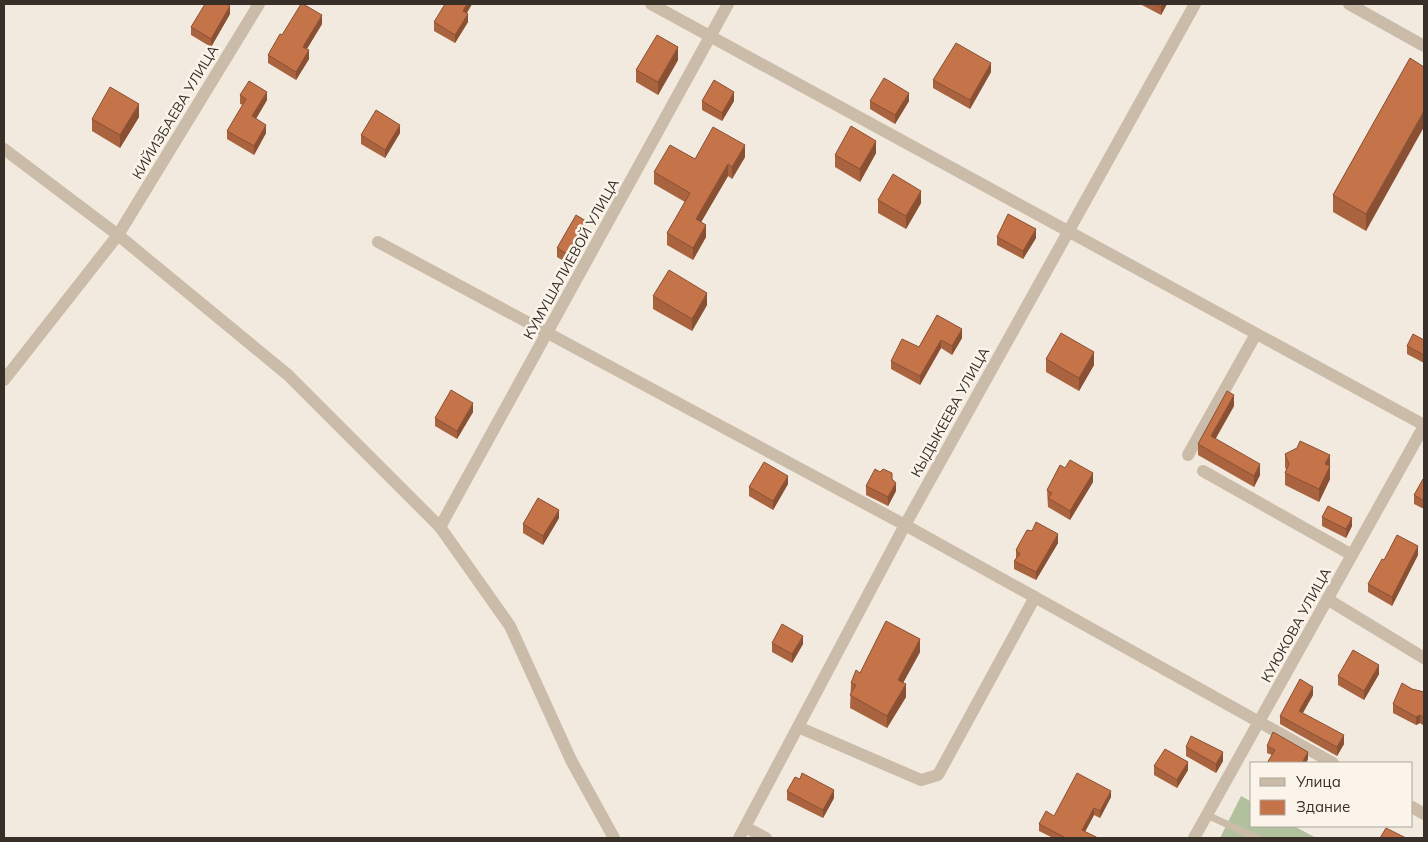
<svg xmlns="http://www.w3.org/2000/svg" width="1428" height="842" font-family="Mulish,sans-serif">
  <rect width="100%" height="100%" fill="#f2eade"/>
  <!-- green -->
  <path fill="#b2c19d" d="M1241 796 1252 802V826H1294L1316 838H1220Z"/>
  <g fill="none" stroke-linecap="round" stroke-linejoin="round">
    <!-- service -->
    <path stroke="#cabca9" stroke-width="7" d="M1207 815 1257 838"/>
    <!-- minor -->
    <g stroke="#cabca9" stroke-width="12">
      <path d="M651 4 1424 425"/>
      <path d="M1349 4 1424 46"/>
      <path d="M4 149 118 235 288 375 440 527 510 626 571 760 614 838"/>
      <path d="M378 242 905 525 1333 763"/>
      <path d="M4 380 118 235 259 4"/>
      <path d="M1188 455 1256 334"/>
      <path d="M1203 471 1352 555"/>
      <path d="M440 527 728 4"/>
      <path d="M1327 599 1424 658"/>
      <path d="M798 727 921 780 938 775 1035 597"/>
      <path d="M1412 807 1424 814"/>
      <path d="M745 827 766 838"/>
      <path d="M739 838 905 525 1195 4"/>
      <path d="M1194 838 1424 426"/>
    </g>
  </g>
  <!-- wall -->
  <g fill="#a9633f">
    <path d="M472 4 467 13 468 22 455 43 434 31V22Z"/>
    <path d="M1140 4H1167L1161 15Z"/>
    <path d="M230 14 211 47 191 35V27Z"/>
    <path d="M322 24 307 49 309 59 296 80 268 63V55L282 35Z"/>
    <path d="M1410 58 1366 231 1333 212V195Z"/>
    <path d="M678 60 658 95 636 82V70Z"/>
    <path d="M991 72 970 109 933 88V80Z"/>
    <path d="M240 95 267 100 256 119 266 133 254 155 227 139V131L243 105 240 104Z"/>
    <path d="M702 101H734L722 121 702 110Z"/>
    <path d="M870 101H909L895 124 870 109Z"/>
    <path d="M139 117 120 148 92 131V119Z"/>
    <path d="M400 133 385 158 361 144V135Z"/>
    <path d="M876 153 860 182 835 167V155Z"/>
    <path d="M745 157 732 179 728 176 701 222 706 237 693 260 667 245V233L685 202 654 184V172L695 159Z"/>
    <path d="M878 200 921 203 906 229 878 213Z"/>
    <path d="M586 230 567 263 557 257V248Z"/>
    <path d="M997 237 1036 238 1023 259 997 245Z"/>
    <path d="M653 296 707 305 692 331 653 309Z"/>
    <path d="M937 315 962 338 952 355 941 348 920 385 891 369V361L919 347Z"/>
    <path d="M1424 340V363L1407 354V346Z"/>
    <path d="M1046 359 1094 365 1079 391 1046 372Z"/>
    <path d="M1234 406 1215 439 1260 475 1254 487 1198 455V444Z"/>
    <path d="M473 412 457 439 435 426V418Z"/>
    <path d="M1285 454 1330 455V479L1319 502 1285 485V473L1286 470 1285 467Z"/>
    <path d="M880 472 892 479 896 491 888 506 866 495V486Z"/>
    <path d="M1424 480V509L1414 504V495Z"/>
    <path d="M1093 482 1070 520 1048 507 1047 490Z"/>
    <path d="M788 484 773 510 749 496V487Z"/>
    <path d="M1322 517 1352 526 1346 538 1322 526Z"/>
    <path d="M559 518 543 545 523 533V524Z"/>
    <path d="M1032 531 1058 543 1036 580 1014 569V561L1016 558V550Z"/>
    <path d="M1418 555 1392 606 1368 592V584L1384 560Z"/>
    <path d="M772 643 803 644 792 663 772 652Z"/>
    <path d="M920 652 903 683 906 697 887 728 850 708 851 683 860 673Z"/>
    <path d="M1379 674 1364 700 1338 685V676Z"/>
    <path d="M1412 689 1424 692V726L1420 723 1416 725 1393 713V704Z"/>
    <path d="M1313 695 1302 713 1344 744 1337 756 1280 724V716Z"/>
    <path d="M1267 746 1308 759 1306 763H1267L1272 755 1267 753Z"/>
    <path d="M1186 747 1223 761 1216 773 1186 756Z"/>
    <path d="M1154 766 1188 770 1177 788 1154 775Z"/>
    <path d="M787 791 834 798 823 818 787 800Z"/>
    <path d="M1111 797 1100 818 1094 815 1085 832 1098 838H1053L1039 831V824L1054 816Z"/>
  </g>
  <!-- shaded-wall -->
  <g fill="#8a5033">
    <path d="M467 4H472L463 19V11Z"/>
    <path d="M1162 4H1167L1161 15V7Z"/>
    <path d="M230 6V14L211 47V39Z"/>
    <path d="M468 14V22L455 43V35Z"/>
    <path d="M322 15V24L303 55V47Z"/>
    <path d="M678 47V60L658 95V82Z"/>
    <path d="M309 50V59L296 80V72Z"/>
    <path d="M991 63V72L970 109V100Z"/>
    <path d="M267 92V100L252 125V116Z"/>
    <path d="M734 92V101L722 121V113Z"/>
    <path d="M909 93V101L895 124V115Z"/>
    <path d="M139 104V117L120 148V135Z"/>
    <path d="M1424 111V127L1366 231V214Z"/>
    <path d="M266 125V133L254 155V146Z"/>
    <path d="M400 125V133L385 158V150Z"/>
    <path d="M876 141V153L860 182V169Z"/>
    <path d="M745 145V157L732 179V167Z"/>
    <path d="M728 164V176L696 231V219Z"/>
    <path d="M921 191V203L906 229V216Z"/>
    <path d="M586 221V230L567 263V254Z"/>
    <path d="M706 225V237L693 260V248Z"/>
    <path d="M1036 229V238L1023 259V251Z"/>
    <path d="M707 293V305L692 331V319Z"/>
    <path d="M962 329V338L952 355V346Z"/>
    <path d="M941 340V348L920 385V376Z"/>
    <path d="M1094 352V365L1079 391V378Z"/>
    <path d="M1234 395V406L1211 447V436Z"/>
    <path d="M473 403V412L457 439V431Z"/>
    <path d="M1330 455V479L1319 502V489L1325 464Z"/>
    <path d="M1260 464V475L1254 487V476Z"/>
    <path d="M1093 473V482L1070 520V511Z"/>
    <path d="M788 476V484L773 510V501Z"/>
    <path d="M896 483V491L888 506V497Z"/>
    <path d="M559 510V518L543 545V536Z"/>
    <path d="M1352 518V526L1346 538V529Z"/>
    <path d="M1058 534V543L1036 580V572Z"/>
    <path d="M1418 546V555L1392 606V597Z"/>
    <path d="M803 636V644L792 663V654Z"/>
    <path d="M920 639V652L898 692V680Z"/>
    <path d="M1379 665V674L1364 700V691Z"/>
    <path d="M906 684V697L887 728V716Z"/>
    <path d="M1313 687V695L1299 720V711Z"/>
    <path d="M1420 715V723L1416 725V717Z"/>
    <path d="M1344 735V744L1337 756V747Z"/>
    <path d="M1223 752V761L1216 773V764Z"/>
    <path d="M1308 752V759L1306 763H1302Z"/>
    <path d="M1188 762V770L1177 788V780Z"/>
    <path d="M834 790V798L823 818V810Z"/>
    <path d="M1111 791V797L1100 818V811Z"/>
    <path d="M1094 808V815L1082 837V830Z"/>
  </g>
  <!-- building -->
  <g fill="#c57349" stroke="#8a5033">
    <path d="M205 4H226L230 6 211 39 191 27Z"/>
    <path d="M301 4H303L322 15 303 47 309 50 296 72 268 55 280 34 282 35Z"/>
    <path d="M445 4H467L463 11 468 14 455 35 434 22Z"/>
    <path d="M1155 4H1162L1161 7Z"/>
    <path d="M657 35 678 47 658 82 636 70Z"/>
    <path d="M956 43 991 63 970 100 933 80Z"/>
    <path d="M1410 58 1424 67V111L1366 214 1333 195Z"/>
    <path d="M884 78 909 93 895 115 870 101Z"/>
    <path d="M714 80 734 92 722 113 702 101Z"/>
    <path d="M249 81 267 92 252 116 266 125 254 146 227 131 246 99 240 95Z"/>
    <path d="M110 87 139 104 120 135 92 119Z"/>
    <path d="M376 110 400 125 385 150 361 135Z"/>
    <path d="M851 126 876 141 860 169 835 155Z"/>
    <path d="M713 127 745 145 732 167 728 164 696 219 706 225 693 248 667 233 690 193 654 172 670 145 695 159Z"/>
    <path d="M893 174 921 191 906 216 878 200Z"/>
    <path d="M1008 214 1036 229 1023 251 997 237Z"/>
    <path d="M576 215 586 221 567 254 557 248Z"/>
    <path d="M669 270 707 293 692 319 653 296Z"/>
    <path d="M937 315 962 329 952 346 941 340 920 376 891 361 902 339 919 347Z"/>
    <path d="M1061 333 1094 352 1079 378 1046 359Z"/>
    <path d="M1413 334 1424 340V355L1407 346Z"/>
    <path d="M451 390 473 403 457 431 435 418Z"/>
    <path d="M1227 391 1234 395 1211 436 1260 464 1254 476 1198 444Z"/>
    <path d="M1300 441 1330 455 1325 464 1330 466 1319 489 1285 473 1289 464 1285 454 1297 448Z"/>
    <path d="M1070 460 1093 473 1070 511 1048 498 1052 493 1047 490 1060 465 1065 468Z"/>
    <path d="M764 462 788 476 773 501 749 487Z"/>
    <path d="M875 469 880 472 883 469 892 473V479L896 483 888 497 866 486Z"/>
    <path d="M1423 479 1424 480V501L1414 495Z"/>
    <path d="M538 498 559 510 543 536 523 524Z"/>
    <path d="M1328 506 1352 518 1346 529 1322 517Z"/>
    <path d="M1036 522 1058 534 1036 572 1014 561 1020 554 1016 550 1027 530 1032 531Z"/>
    <path d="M1397 535 1418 546 1392 597 1368 584 1382 559 1384 560Z"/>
    <path d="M886 621 920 639 898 680 906 684 887 716 850 695 856 685 851 683 856 670 860 673Z"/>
    <path d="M782 624 803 636 792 654 772 643Z"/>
    <path d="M1353 650 1379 665 1364 691 1338 676Z"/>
    <path d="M1300 679 1313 687 1299 711 1344 735 1337 747 1280 716Z"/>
    <path d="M1402 683 1412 689 1424 692V718L1420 715 1416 717 1393 704Z"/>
    <path d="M1273 732 1308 752 1302 763 1299 762 1298 763H1267L1275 750 1267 746Z"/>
    <path d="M1191 736 1223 752 1216 764 1186 747Z"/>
    <path d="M1165 749 1188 762 1177 780 1154 766Z"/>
    <path d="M802 773 834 790 823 810 787 791 795 777 800 779Z"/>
    <path d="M1077 773 1111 791 1100 811 1094 808 1082 830 1098 838H1066L1039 824 1046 811 1054 816Z"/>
    <path d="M1386 828 1406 838H1380Z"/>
  </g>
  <g text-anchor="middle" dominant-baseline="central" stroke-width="5" stroke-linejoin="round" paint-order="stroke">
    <!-- street labels -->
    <g font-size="14" fill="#382f29" stroke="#faf4ea">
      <text transform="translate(175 112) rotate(-59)">КИЙИЗБАЕВА УЛИЦА</text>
      <text transform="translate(571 259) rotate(-61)">КУМУШАЛИЕВОЙ УЛИЦА</text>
      <text transform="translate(950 412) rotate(-61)">КЫДЫКЕЕВА УЛИЦА</text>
      <text transform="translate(1296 625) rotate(-61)">КУЮКОВА УЛИЦА</text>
    </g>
  </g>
  <!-- border -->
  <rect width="1428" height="842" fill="none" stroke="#382f29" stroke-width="10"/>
  <!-- legend -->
  <rect x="1250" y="762" width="162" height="65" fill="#faf4ea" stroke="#aca59d"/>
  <rect x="1260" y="778" width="25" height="8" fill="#cabca9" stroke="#aca59d"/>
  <text x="1296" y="787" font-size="15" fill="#382f29">Улица</text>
  <rect x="1260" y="800" width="25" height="15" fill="#c57349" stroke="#aca59d"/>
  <text x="1296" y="812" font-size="15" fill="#382f29">Здание</text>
</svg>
